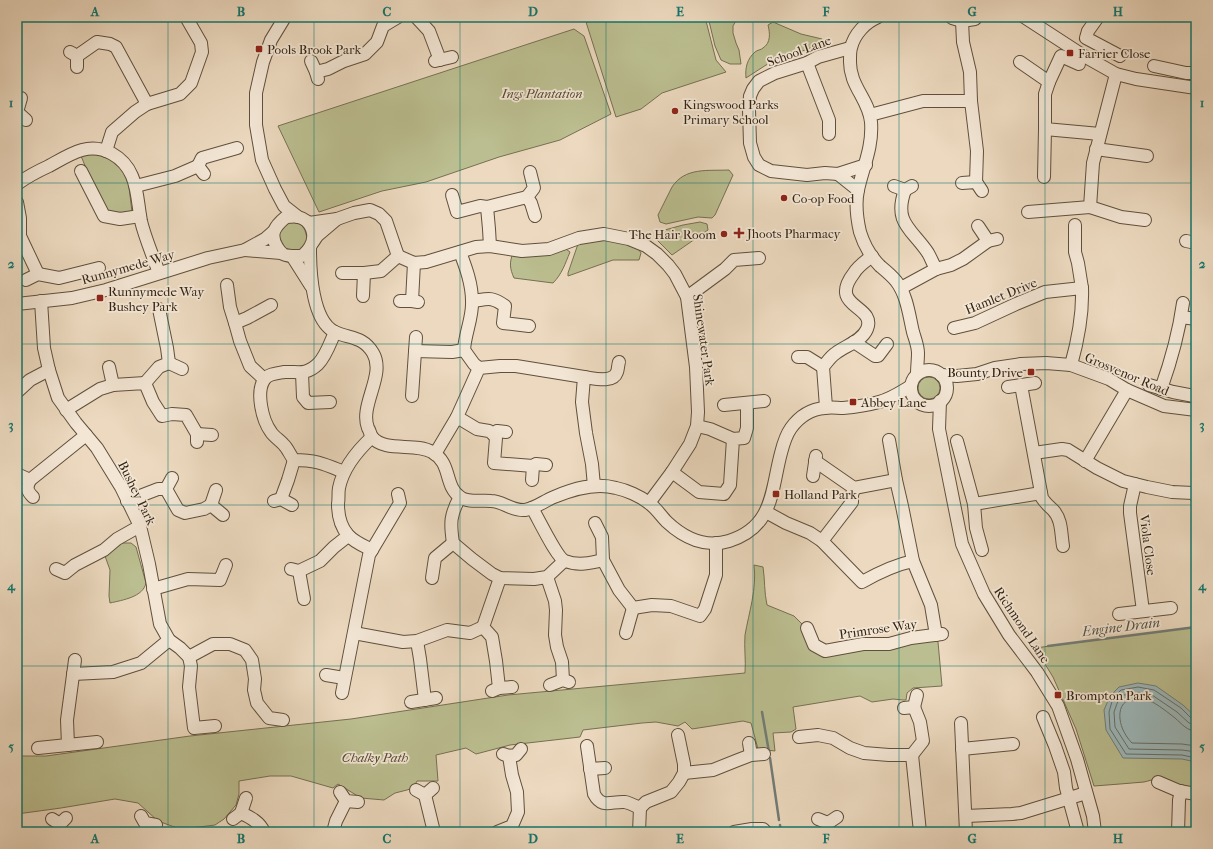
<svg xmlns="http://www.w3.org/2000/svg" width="1213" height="849" font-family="'IM FELL French Canon',serif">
  <rect width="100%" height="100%" fill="#ecd9bf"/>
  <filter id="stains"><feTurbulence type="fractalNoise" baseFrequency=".005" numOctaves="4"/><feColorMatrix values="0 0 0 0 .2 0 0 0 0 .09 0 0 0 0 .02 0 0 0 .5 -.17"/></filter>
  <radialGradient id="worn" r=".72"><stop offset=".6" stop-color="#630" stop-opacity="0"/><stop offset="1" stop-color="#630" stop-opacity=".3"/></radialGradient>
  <!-- green -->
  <g fill="#bbbe90" stroke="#767051">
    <path d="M628 17H705L716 60 726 72 662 93 641 109 616 117 586 22 621 19Z"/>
    <path d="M708 17H738L733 26V33L736 43 739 50 741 64H730L721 60 715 46Z"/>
    <path d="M773 22 801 34 822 39 818 45 766 65 746 78C745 68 747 59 755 52 757 50 761 50 763 48 771 43 770 33 768 25Z"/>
    <path d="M574 29 584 36 611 114 560 140 499 157 426 182 382 191 319 212 278 126Z"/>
    <path d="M90 154 101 155 108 157 123 170 128 179 132 212 116 216 103 209 81 156Z"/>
    <path d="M729 170 733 175 715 215 712 218 698 217 666 224 660 222 658 215C663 206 667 196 672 187 685 167 708 171 729 170Z"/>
    <path d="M288 222C292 222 297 222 300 224 308 230 310 247 299 250 295 251 290 250 287 250L279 242V229Z"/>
    <path d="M700 222 707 224 708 230 672 255 657 240 659 237 661 231 683 225Z"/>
    <path d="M606 239 637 247 641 253 639 260H613L568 276V273L578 244Z"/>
    <path d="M566 249 570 252C565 264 562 274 553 283L514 278C510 269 509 263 513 253Z"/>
    <circle cx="929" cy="388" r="11"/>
    <path d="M118 543H131L136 547 146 583C143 597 123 600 110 603L109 596 110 570 105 556Z"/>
    <path d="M754 565 763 567C765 579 764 592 767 605L794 616 805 627 812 646 934 638 938 642 942 686 913 688 907 693 906 700H903L893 699 872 702 860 696 793 707 796 729 791 732 773 733 775 751 758 749 751 723 743 721 692 729 685 722 678 726 656 722 642 723 583 730 580 737 510 745 476 754 466 748 436 755 438 781H417L413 788 407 790 395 793 384 800 361 798 338 784 333 788 291 776H270L239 781V794L236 805 224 819 215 825 191 828 188 832 158 821 138 803 115 799 61 808 17 814V756H46L190 736 351 719 508 695 745 673C746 660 744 648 745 635 749 612 757 589 754 565Z"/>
    <path d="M1196 627V794L1159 778 1144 782 1120 784 1094 786 1076 729 1053 677 1035 648Z"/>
  </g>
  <!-- water -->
  <path fill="#9cb8bb" stroke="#727c77" d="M1138 683 1156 686 1183 705 1196 717V762L1182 759 1123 758 1106 730 1104 710 1110 696 1119 687Z"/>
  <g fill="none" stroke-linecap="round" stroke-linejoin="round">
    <!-- shore -->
    <g stroke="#676e66" stroke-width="1">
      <path d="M1196 720 1192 719 1181 708 1154 690 1138 687 1121 690 1113 698 1109 712 1110 729 1126 754 1182 755 1196 758"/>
      <path d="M1196 725 1189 723 1177 712 1152 695 1138 693 1124 695 1118 701 1114 712 1115 727 1129 749 1182 750 1196 752"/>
      <path d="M1196 731C1187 731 1182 724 1175 718 1170 714 1156 703 1150 701 1144 698 1137 699 1131 700 1122 701 1119 710 1120 719 1121 728 1126 737 1132 743L1182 744 1196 746"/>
    </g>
    <!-- stream -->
    <g stroke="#727c77" stroke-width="2.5">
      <path d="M1048 646 1196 627"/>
      <path d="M762 712 769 752"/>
      <path d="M770 758 779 820"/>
      <path d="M780 825 781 832"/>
    </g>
    <!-- minor casing -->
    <g stroke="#60503d" stroke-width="14">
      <g id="minor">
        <path d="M285 17 271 40 263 62 256 93V125L262 160 275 189 284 206 298 217"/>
        <path d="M416 17 429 31 440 60"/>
        <path d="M878 17C866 22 854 34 851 48 850 51 850 56 850 60 849 86 869 99 871 122 873 147 863 167 858 190 855 204 857 219 860 232 864 245 871 257 880 266 886 271 891 275 896 281 907 295 909 315 913 332 915 339 918 346 918 353 918 360 917 367 917 374"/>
        <path d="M1024 17 1084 56 1116 74 1136 79 1196 88"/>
        <path d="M1098 17 1088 31 1086 38 1120 56"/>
        <path d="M952 18 962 21 975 19"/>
        <path d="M962 21 963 42 970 72 971 101 977 151 976 182"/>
        <path d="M850 48 818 57 807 63 775 73 759 81 753 89 750 96 749 110 750 143 754 157 759 165 771 171 807 175 825 173 838 174 866 165"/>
        <path d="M70 52 77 56V67"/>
        <path d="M77 56 97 42 110 44 116 47 147 104"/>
        <path d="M311 61 316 72 318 79"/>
        <path d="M435 61 452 57"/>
        <path d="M1020 62 1049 82"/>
        <path d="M807 63 829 120V134"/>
        <path d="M1079 64 1061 56 1049 82 1045 94V129L1100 134"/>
        <path d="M1154 66 1186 73H1196"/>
        <path d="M316 72 328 69 344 61 365 54 377 42 383 26 398 17"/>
        <path d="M21 98 17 112 26 120"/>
        <path d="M870 115 923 101H971"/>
        <path d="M1096 149 1147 156"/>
        <path d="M106 151 112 132 135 112 147 104 180 94 191 83 202 52 201 43 186 17"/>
        <path d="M81 171 104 216 120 219 140 216"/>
        <path d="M530 172 534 188 527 197 531 203 535 216"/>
        <path d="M204 174 198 166 202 158 237 148"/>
        <path d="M838 174 858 190"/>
        <path d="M1044 177 1045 129"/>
        <path d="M962 183 976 182 982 191"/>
        <path d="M17 184C27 177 38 171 49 166 60 160 71 153 82 150 103 144 124 157 132 176 138 190 138 206 141 221 145 238 153 256 159 273"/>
        <path d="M136 186 175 176 198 166"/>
        <path d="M894 186 905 190 912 186"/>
        <path d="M905 190C893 223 912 229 928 253 931 258 933 264 936 269"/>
        <path d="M452 195 457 212 480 206 487 207 489 229 490 246"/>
        <path d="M17 202 20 218V236L38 274"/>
        <path d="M487 207 527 197"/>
        <path d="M1090 207 1121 217 1145 220"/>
        <path d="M1028 212 1090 207 1093 163 1116 74"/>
        <path d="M286 217C290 217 295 216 298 217 312 220 317 236 310 247 308 251 305 253 302 256 295 256 289 257 283 254 280 252 279 250 277 247 269 234 275 226 286 217Z"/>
        <path d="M309 223 337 219 354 213 370 210 379 214 386 221 398 256 381 271 364 273"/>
        <path d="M1075 225V252L1078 263 1082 288"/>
        <path d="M978 226 988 241 997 239"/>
        <path d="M1186 241 1196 243"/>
        <path d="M313 242 317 236 337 219"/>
        <path d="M310 249C310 271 312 321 335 332 350 339 363 336 373 353 386 375 359 405 368 428 370 431 370 434 372 437 385 453 415 442 432 452 452 463 444 486 460 497 468 503 481 500 491 501 503 501 511 511 525 510 536 508 544 501 554 497 573 489 595 482 616 488 626 490 640 496 649 503 656 508 661 516 667 522 684 538 706 548 729 541 774 527 771 490 781 453 783 445 786 435 791 428 799 417 811 409 825 408 831 407 837 408 843 408 855 407 868 405 879 402 891 399 901 392 911 386"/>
        <path d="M245 250 281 253"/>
        <path d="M460 252C466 268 472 284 472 301 473 317 465 333 464 350"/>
        <path d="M292 256 311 286"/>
        <path d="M398 256 414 263 426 262 476 247 490 246 522 251 549 249 579 238 604 234 629 239 646 246 657 254 668 265 675 274 687 297 696 367 698 412 697 426 690 444 672 472 649 503"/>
        <path d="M342 273H364L363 296"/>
        <path d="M26 280 38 274 59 278 99 268"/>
        <path d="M227 285 230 307 235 323"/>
        <path d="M901 288 936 269 951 265 963 259 988 241"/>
        <path d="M687 297 725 269 734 260 759 258"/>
        <path d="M41 301 44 348 49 370 58 398 76 423 97 448 121 487 140 526 149 564 160 624 169 640 180 648 189 657 191 666 189 687 194 728 215 726"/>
        <path d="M400 301H412L418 302"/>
        <path d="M412 301 414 263"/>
        <path d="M473 301C488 299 491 296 505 306L503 323 529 326"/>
        <path d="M17 304 72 298 106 290 208 258 245 250 265 239 273 232"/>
        <path d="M1181 317 1196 319"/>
        <path d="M954 328 975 323 1016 304 1045 292 1082 288C1083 315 1078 340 1071 365"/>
        <path d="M335 332C330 343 326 356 318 364 305 376 298 371 284 372 278 373 267 374 264 380 256 392 262 420 271 432 274 437 280 440 284 445 288 449 290 455 294 460 316 460 324 464 344 472"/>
        <path d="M854 342 875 356H878L887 344"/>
        <path d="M464 350 474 364 479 368"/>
        <path d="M415 351 452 352 464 350"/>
        <path d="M798 357H807L823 367"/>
        <path d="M169 363 182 369"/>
        <path d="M109 367 113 385"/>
        <circle cx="929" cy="388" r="18"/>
        <path d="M302 373 303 397 308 403 330 402"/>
        <path d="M941 375 957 376 977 374 995 368 1021 364 1046 363 1071 365 1109 379 1127 390 1164 406 1196 410"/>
        <path d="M584 377C593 378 613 384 617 372 618 370 618 365 619 362"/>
        <path d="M264 379 250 366 240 341 235 323 247 318 271 305"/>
        <path d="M145 383 159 367 169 363 167 348 159 309"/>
        <path d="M1021 385 1042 498C1045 503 1049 506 1053 510 1062 519 1061 534 1063 546"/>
        <path d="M1149 385 1173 392 1194 396"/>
        <path d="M1008 387 1035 383"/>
        <path d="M1161 389C1171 361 1179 332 1183 303"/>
        <path d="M17 392 30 380 49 370"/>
        <path d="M412 396 416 337"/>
        <path d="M940 401 939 429 962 544 984 594 1009 635 1037 672 1058 706 1077 759 1093 816 1095 832"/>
        <path d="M724 405 764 401"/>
        <path d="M826 407 823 367C827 362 831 356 836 353 845 346 862 341 867 329 877 305 827 308 854 273 858 266 866 261 872 256"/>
        <path d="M66 410 100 389 113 385 145 383 153 402 162 416 172 414 186 415 197 434V442"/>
        <path d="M457 417 477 429 489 431 493 434 497 431 506 432"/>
        <path d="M697 426 710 429 733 439"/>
        <path d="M197 434 212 435"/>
        <path d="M493 434 496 438 494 463 533 466 536 464 546 465"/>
        <path d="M372 437C357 451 343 468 339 488 338 493 339 499 338 504 338 516 340 526 348 535 354 542 364 546 372 550"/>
        <path d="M889 440 896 480 902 506 913 561 931 605 936 635"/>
        <path d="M957 441 974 504 976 528 982 550"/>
        <path d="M1034 453 1062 449 1068 450 1097 468 1123 481 1147 487 1172 492 1193 493 1196 496"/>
        <path d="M435 454 457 417 479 368 500 366H516L584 377 582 402 586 433 592 464 594 486"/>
        <path d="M815 461 854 488 896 480"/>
        <path d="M1085 461 1127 390"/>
        <path d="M672 472 699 492 724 494 730 485 733 439 744 438 747 428V403"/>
        <path d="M17 474 30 480 86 435"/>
        <path d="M813 476 816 456"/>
        <path d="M30 480C26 488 27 491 33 497"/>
        <path d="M532 480 533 466"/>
        <path d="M1135 484 1130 506V513L1143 611"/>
        <path d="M166 489 172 478"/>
        <path d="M460 497C450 515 450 523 453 543L472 559 492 574 500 578 534 579 547 577 564 561"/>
        <path d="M281 499 288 480 294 460"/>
        <path d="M127 501 158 489H166L178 510 185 513 204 509 211 505 223 515"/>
        <path d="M274 501 281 499 292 505"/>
        <path d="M974 504 1041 493"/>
        <path d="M211 505 216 490"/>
        <path d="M532 508C538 518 557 558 565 561 578 566 591 563 603 560"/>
        <path d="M766 512 786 523 810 533 822 541 862 582C878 573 894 565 913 561"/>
        <path d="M595 523 602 537 603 560 619 590 633 608 652 605 671 606 700 616 705 609 716 575V543"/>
        <path d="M822 541 852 502V495L854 488"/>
        <path d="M56 569 65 573 75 565 104 550 117 539 140 526"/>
        <path d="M291 569 299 571 320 561 334 547 348 536"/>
        <path d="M299 571 304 599"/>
        <path d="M547 577 555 601 556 610 555 635 557 647 562 662 563 680"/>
        <path d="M432 578 435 558 453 543"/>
        <path d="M153 589 188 579 220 580 226 565"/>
        <path d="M1119 614 1171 608"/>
        <path d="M807 628 814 645 825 651 863 644H889L911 638 942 634"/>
        <path d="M354 633 403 642 417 641 447 630 470 633 483 627"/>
        <path d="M626 633 633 608"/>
        <path d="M417 641 420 659 425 700"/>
        <path d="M189 657 213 644H230L245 650 252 660 255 679 254 690 257 703 269 718 283 720"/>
        <path d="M73 674 113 672 141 663 169 640"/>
        <path d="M326 675 344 678"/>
        <path d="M550 685 563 680 569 682"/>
        <path d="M499 688 496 661 492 637 483 627 500 578"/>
        <path d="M492 691 499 688 512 687"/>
        <path d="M342 693 369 555 400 503 398 494"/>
        <path d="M411 702 436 698"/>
        <path d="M904 708 914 707 917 695"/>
        <path d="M1043 717 1055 746 1064 772 1066 788 1078 832"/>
        <path d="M961 723 966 832"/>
        <path d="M799 737 818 735 833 738 850 748 864 753 889 755H912L923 741 920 722 914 707"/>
        <path d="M749 743 751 755"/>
        <path d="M68 745 67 720 75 660"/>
        <path d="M587 746 594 794C602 809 611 801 625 802 630 803 635 806 640 808"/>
        <path d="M38 748 97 742"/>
        <path d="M962 749 1013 744"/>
        <path d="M503 754 509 756 516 755 521 749"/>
        <path d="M912 755 920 832"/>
        <path d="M590 769 605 768"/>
        <path d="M684 773 713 770 738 760 751 755 764 754"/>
        <path d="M1158 782 1179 791 1196 794"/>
        <path d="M416 790 425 795 433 788"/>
        <path d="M340 792 346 801 358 802"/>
        <path d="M425 795 434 832"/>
        <path d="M640 808 646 802 671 792 679 782 684 773V764L678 735"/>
        <path d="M241 813 246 798"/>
        <path d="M141 816 145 823 156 825"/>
        <path d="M966 816 1012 814 1021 813 1086 793"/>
        <path d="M52 819 60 824 66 818"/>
        <path d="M233 819 241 813C250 817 260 822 264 832"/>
        <path d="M818 819 828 823 837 817"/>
        <path d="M333 832 336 821 346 801"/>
        <path d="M497 832 512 826 518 812 517 792 512 775 509 756"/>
        <path d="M639 832 640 808"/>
        <path d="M734 832 752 829H763L766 832"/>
        <path d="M1178 832 1179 800 1181 791"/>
      </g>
    </g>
    <!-- minor -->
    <use href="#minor" stroke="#f3e6d5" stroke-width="12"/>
  </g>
  <!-- grid -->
  <path fill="none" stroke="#0f766e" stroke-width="1" stroke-opacity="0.55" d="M168 17V832M314 17V832M460 17V832M606 17V832M753 17V832M899 17V832M1045 17V832M17 183H1196M17 344H1196M17 505H1196M17 666H1196"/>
  <!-- markers -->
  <g fill="#8f2418" stroke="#f3e6d5" stroke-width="1.5">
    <rect x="255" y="45" width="8" height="8" rx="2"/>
    <rect x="1066" y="49" width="8" height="8" rx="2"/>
    <circle cx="675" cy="111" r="4"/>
    <circle cx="784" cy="198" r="4"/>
    <path d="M737 227h4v4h4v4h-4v4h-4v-4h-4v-4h4z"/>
    <circle cx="724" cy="234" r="4"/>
    <rect x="96" y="294" width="8" height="8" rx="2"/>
    <rect x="1027" y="368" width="8" height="8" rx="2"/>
    <rect x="849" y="398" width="8" height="8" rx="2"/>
    <rect x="772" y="490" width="8" height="8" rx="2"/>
    <rect x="1054" y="691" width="8" height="8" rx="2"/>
  </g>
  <g text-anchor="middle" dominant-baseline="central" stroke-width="3.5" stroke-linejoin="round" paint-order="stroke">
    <!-- poi labels -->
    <g font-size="13" fill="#322312" stroke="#f3e6d5" text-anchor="start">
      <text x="267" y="49">Pools Brook Park</text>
      <text x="1078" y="53">Farrier Close</text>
      <text x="683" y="104">Kingswood Parks<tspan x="683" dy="15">Primary School</tspan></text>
      <text x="792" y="198">Co-op Food</text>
      <text x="747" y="233">Jhoots Pharmacy</text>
      <text x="716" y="234" text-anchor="end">The Hair Room</text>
      <text x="108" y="291">Runnymede Way<tspan x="108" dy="15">Bushey Park</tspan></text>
      <text x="1023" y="372" text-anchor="end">Bounty Drive</text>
      <text x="861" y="402">Abbey Lane</text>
      <text x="784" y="494">Holland Park</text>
      <text x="1066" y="695">Brompton Park</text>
    </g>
    <!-- street labels -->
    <g font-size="13" fill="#322312" stroke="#f3e6d5">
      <text transform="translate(799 51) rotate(-20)">School Lane</text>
      <text transform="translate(128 267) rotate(-16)">Runnymede Way</text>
      <text transform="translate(1001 296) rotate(-22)">Hamlet Drive</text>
      <text transform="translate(704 340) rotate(82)">Shinewater Park</text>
      <text transform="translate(1127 374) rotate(23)">Grosvenor Road</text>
      <text transform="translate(137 493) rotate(64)">Bushey Park</text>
      <text transform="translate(1148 545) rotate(83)">Viola Close</text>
      <text transform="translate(1022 625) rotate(56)">Richmond Lane</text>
      <text transform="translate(878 629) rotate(-8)">Primrose Way</text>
    </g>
    <!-- park labels -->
    <g font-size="13" font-style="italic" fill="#544a32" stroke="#f3e6d5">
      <text x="542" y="93">Ings Plantation</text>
      <text x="375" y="757">Chalky Path</text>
    </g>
    <!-- water labels -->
    <g font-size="14" font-style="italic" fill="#525045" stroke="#f3e6d5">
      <text transform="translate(1121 627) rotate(-7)">Engine Drain</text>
    </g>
  </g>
  <!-- margin -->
  <rect width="1213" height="849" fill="none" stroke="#ecd9bf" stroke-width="44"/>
  <rect x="22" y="22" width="1169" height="805" fill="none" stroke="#0f766e" stroke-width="1.5"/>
  <g font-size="13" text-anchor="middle" font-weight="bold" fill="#0f766e">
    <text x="95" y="16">A</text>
    <text x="241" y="16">B</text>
    <text x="387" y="16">C</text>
    <text x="533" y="16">D</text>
    <text x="680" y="16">E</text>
    <text x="826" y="16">F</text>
    <text x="972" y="16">G</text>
    <text x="1118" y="16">H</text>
    <text x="11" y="107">1</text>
    <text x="1202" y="107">1</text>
    <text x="11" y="268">2</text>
    <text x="1202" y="268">2</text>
    <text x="11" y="429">3</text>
    <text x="1202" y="429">3</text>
    <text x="11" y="590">4</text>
    <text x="1202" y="590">4</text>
    <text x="11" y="751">5</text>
    <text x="1202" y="751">5</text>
    <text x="95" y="843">A</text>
    <text x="241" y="843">B</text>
    <text x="387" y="843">C</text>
    <text x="533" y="843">D</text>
    <text x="680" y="843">E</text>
    <text x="826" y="843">F</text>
    <text x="972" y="843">G</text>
    <text x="1118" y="843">H</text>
  </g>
  <rect width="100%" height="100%" filter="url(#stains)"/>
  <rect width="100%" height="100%" fill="url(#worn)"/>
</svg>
